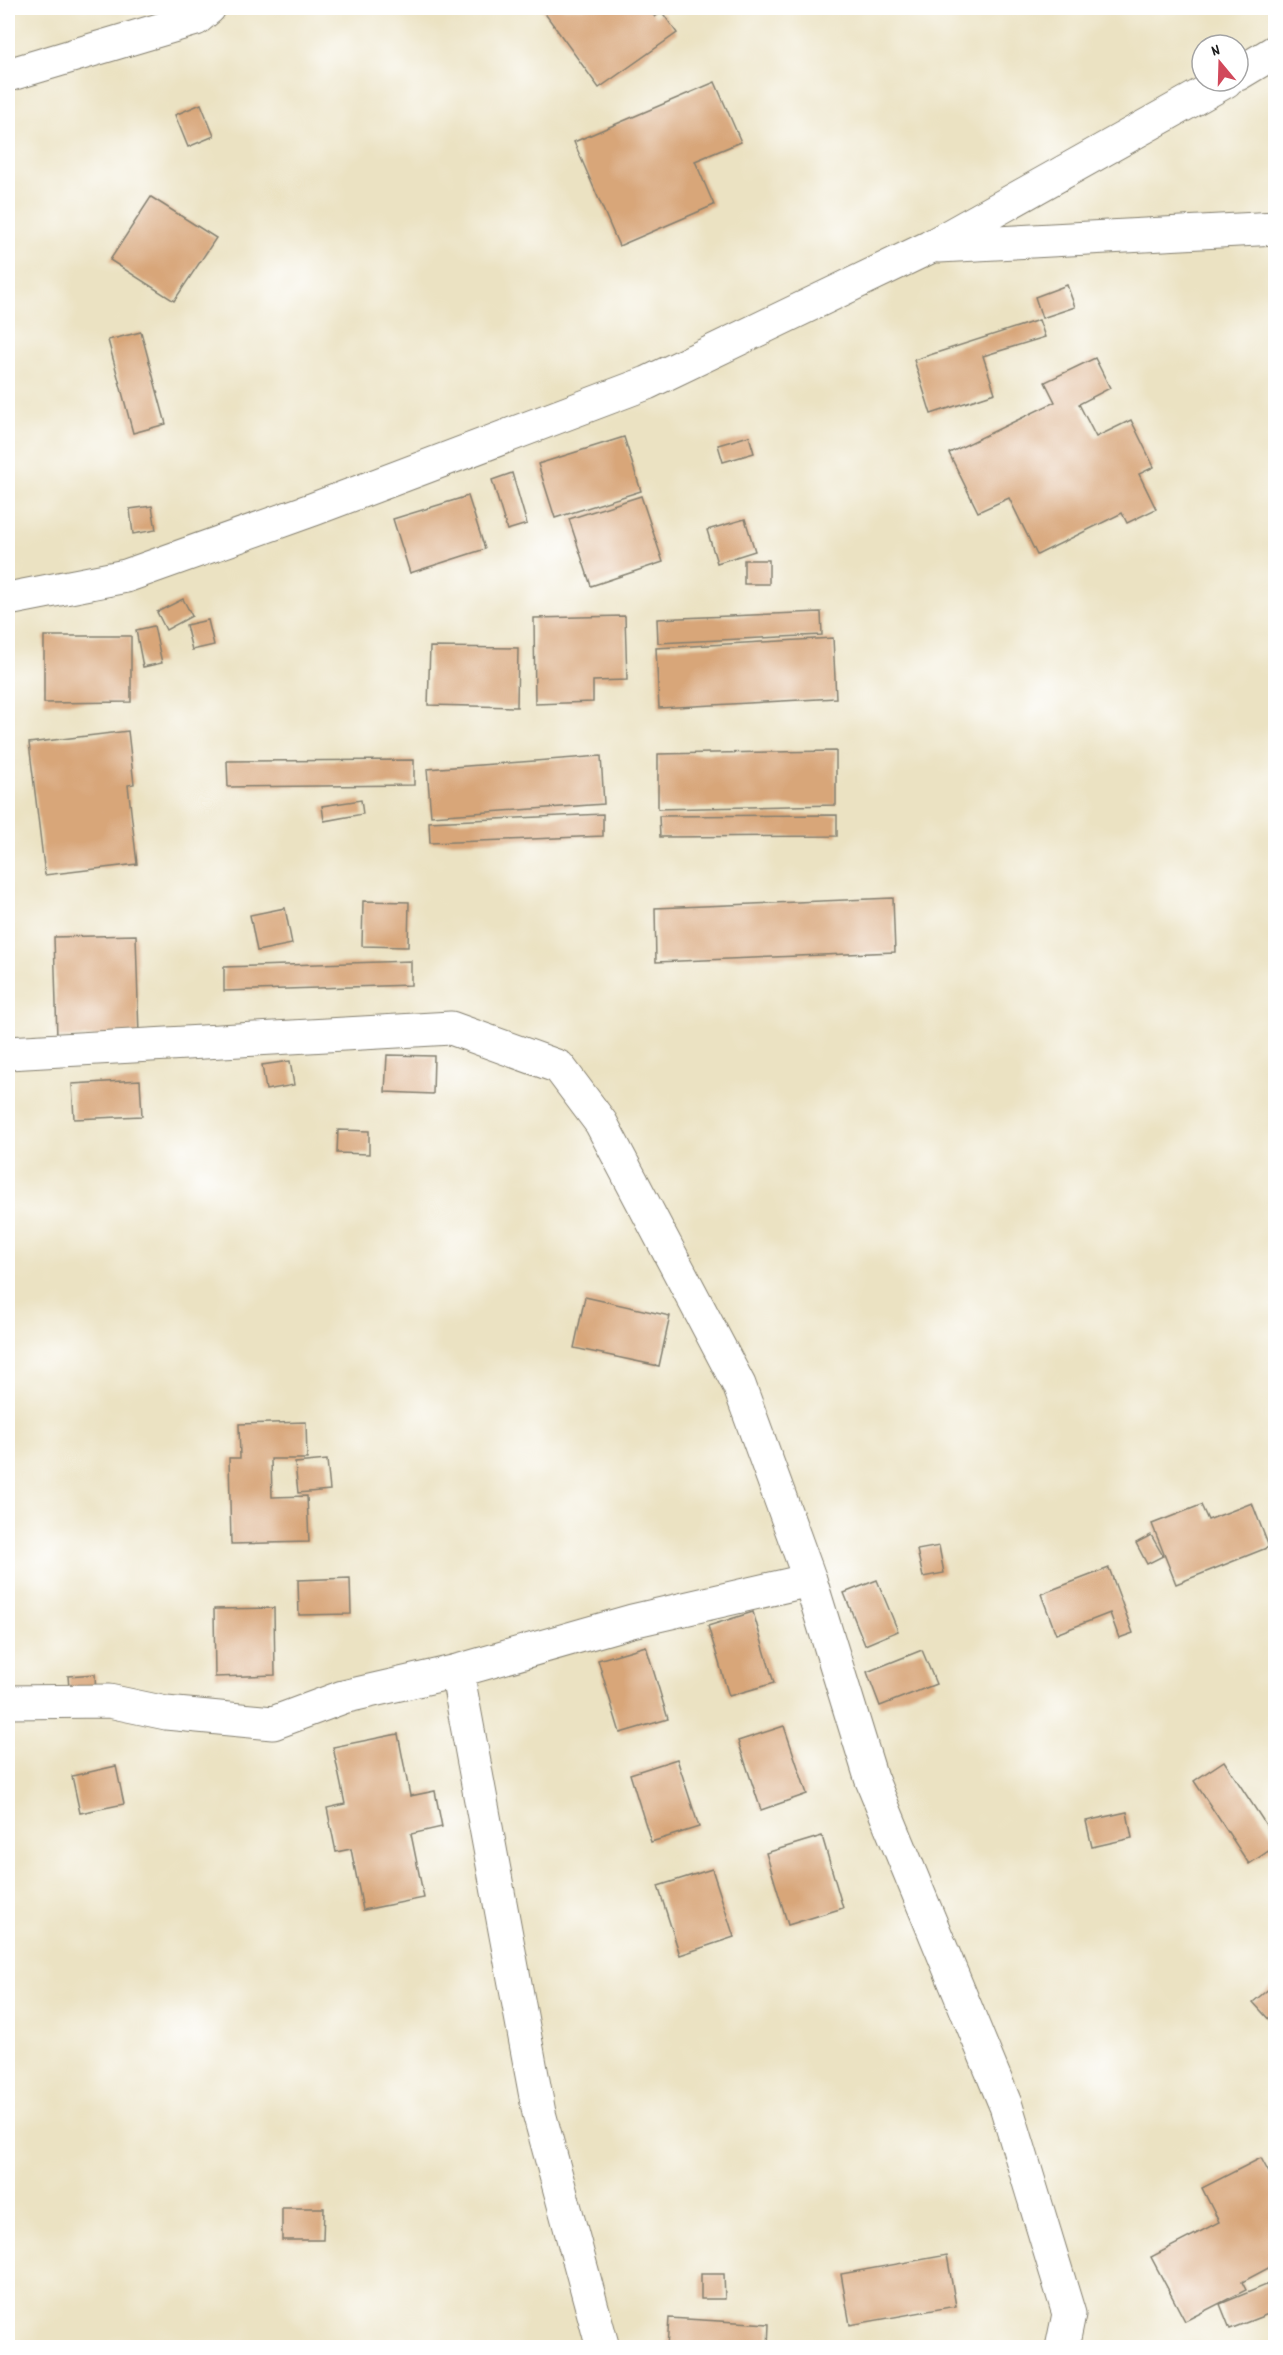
<svg xmlns="http://www.w3.org/2000/svg" width="1283" height="2355" font-family="Dekko,sans-serif">
  <rect width="100%" height="100%" fill="#fff"/>
  <filter id="ink" filterUnits="userSpaceOnUse"><feTurbulence type="fractalNoise" baseFrequency=".0167" numOctaves="2"/><feDisplacementMap in="SourceGraphic" scale="12" xChannelSelector="R" yChannelSelector="G"/><feConvolveMatrix kernelMatrix="1 2 1 2 8 2 1 2 1" color-interpolation-filters="sRGB"/></filter>
  <filter id="wash" filterUnits="userSpaceOnUse"><feTurbulence type="fractalNoise" baseFrequency=".008" numOctaves="4" result="noise"/><feDisplacementMap in="SourceGraphic" scale="24" xChannelSelector="R" yChannelSelector="G"/><feGaussianBlur stdDeviation="1.35" result="paint"/><feColorMatrix in="noise" values="0 0 0 0 0 0 0 0 0 0 0 0 0 0 0 0 0 1.4 0 .05"/><feComposite in="paint" operator="in"/></filter>
  <g filter="url(#wash)">
    <rect width="100%" height="100%" fill="#ebe2c2"/>
    <g id="blocks">
      <!-- building -->
      <g fill="#d8a679">
        <path d="M541 8H648L655 17 662 12 677 33 599 88Z"/>
        <path d="M715 82 741 142 695 161 714 205 619 246 574 142Z"/>
        <path d="M201 104 214 136 188 147 175 115Z"/>
        <path d="M151 197 216 238 174 301 110 260Z"/>
        <path d="M1067 285 1075 307 1042 318 1035 297Z"/>
        <path d="M1039 320 1045 337 983 356 995 393 931 414 914 360Z"/>
        <path d="M141 332 166 424 133 433 108 340Z"/>
        <path d="M1095 358 1110 388 1079 404 1096 437 1131 420 1154 467 1139 474 1156 509 1127 523 1122 513 1037 555 1009 498 978 512 949 453 1055 402 1045 382Z"/>
        <path d="M749 436 754 453 723 462 718 445Z"/>
        <path d="M624 437 641 491 555 518 538 464Z"/>
        <path d="M512 473 527 524 507 530 492 480Z"/>
        <path d="M468 496 485 549 410 573 393 519Z"/>
        <path d="M641 496 663 562 591 586 569 519Z"/>
        <path d="M152 506 156 530 133 534 130 509Z"/>
        <path d="M745 519 755 551 717 563 707 530Z"/>
        <rect x="744" y="560" width="25" height="24"/>
        <path d="M183 599 192 616 166 630 157 612Z"/>
        <path d="M821 612 822 635 658 643 657 619Z"/>
        <path d="M625 616 627 680 593 681V702L535 704 534 618Z"/>
        <path d="M208 620 214 645 192 650 186 625Z"/>
        <path d="M154 626 162 663 143 667 136 630Z"/>
        <path d="M44 636H131V702L44 703Z"/>
        <path d="M833 638 836 698 659 708 656 648Z"/>
        <path d="M430 647 518 648 517 707 428 705Z"/>
        <path d="M128 731 134 784 128 785 137 864 45 875 29 743Z"/>
        <path d="M836 751V805L658 809V754Z"/>
        <path d="M601 756 604 804 431 816 427 769Z"/>
        <path d="M414 760V785L228 787 227 761Z"/>
        <path d="M361 800 363 814 324 821 322 806Z"/>
        <path d="M603 814V836L430 843 429 822Z"/>
        <path d="M837 815V836L660 837 659 816Z"/>
        <path d="M893 898 895 952 656 962 655 908Z"/>
        <path d="M363 901 409 902 408 947 362 946Z"/>
        <path d="M285 908 292 944 257 951 250 915Z"/>
        <path d="M136 935 139 1036 57 1038 54 937Z"/>
        <path d="M411 961V985L224 991V967Z"/>
        <path d="M387 1055 434 1056 433 1094 385 1092Z"/>
        <path d="M290 1061 294 1085 266 1090 262 1065Z"/>
        <path d="M140 1080 142 1116 74 1119 72 1084Z"/>
        <path d="M338 1130 369 1131V1154L337 1153Z"/>
        <path d="M585 1297 670 1316 659 1366 574 1348Z"/>
        <path d="M306 1422 307 1459H271L272 1497 307 1496 309 1542 231 1544 229 1458H240L239 1424Z"/>
        <path d="M327 1460 330 1490 298 1493 295 1463Z"/>
        <path d="M1252 1503 1269 1547 1176 1584 1152 1524 1201 1505 1208 1520Z"/>
        <path d="M1151 1535 1163 1556 1147 1564 1136 1543Z"/>
        <path d="M939 1546 944 1573 923 1577 917 1550Z"/>
        <path d="M1109 1568 1133 1633 1119 1638 1110 1613 1056 1634 1041 1594Z"/>
        <path d="M350 1578 351 1614 299 1615 298 1580Z"/>
        <path d="M877 1580 898 1631 865 1645 844 1593Z"/>
        <path d="M274 1608 275 1675 215 1677 214 1609Z"/>
        <path d="M753 1612 774 1683 729 1696 708 1626Z"/>
        <path d="M646 1646 668 1719 620 1733 598 1660Z"/>
        <path d="M922 1650 936 1684 880 1706 867 1672Z"/>
        <path d="M95 1674 96 1697 70 1699 68 1676Z"/>
        <path d="M784 1726 807 1794 761 1810 738 1741Z"/>
        <path d="M398 1734 410 1796 435 1791 442 1827 411 1834 424 1898 363 1910 351 1849 336 1852 327 1808 345 1804 333 1747Z"/>
        <path d="M677 1759 699 1827 651 1842 630 1774Z"/>
        <path d="M1224 1761 1276 1840V1846L1249 1864 1194 1781Z"/>
        <path d="M116 1766 124 1804 80 1813 72 1776Z"/>
        <path d="M1127 1812 1132 1838 1092 1847 1086 1821Z"/>
        <path d="M822 1836 843 1908 788 1925 766 1853Z"/>
        <path d="M712 1869 734 1937 680 1955 658 1886Z"/>
        <path d="M1276 1983V2022L1273 2024 1253 2002Z"/>
        <path d="M1261 2158 1276 2186V2264L1242 2282 1246 2290 1185 2321 1151 2257 1219 2222 1202 2188Z"/>
        <path d="M282 2208H324L323 2240H282Z"/>
        <path d="M947 2255 956 2306 850 2325 841 2274Z"/>
        <path d="M701 2274H724L725 2299H701Z"/>
        <path d="M1276 2281V2311L1230 2329 1220 2304Z"/>
        <path d="M669 2318 769 2324 768 2348H667Z"/>
      </g>
    </g>
  </g>
  <g filter="url(#ink)">
    <use href="#blocks" fill-opacity="0" stroke="#847f6f" stroke-width="1.5"/>
    <g fill="none" stroke-linecap="round" stroke-linejoin="round">
      <!-- minor casing -->
      <g stroke="#847f6f" stroke-width="35">
        <g id="minor">
          <path d="M1238 74 1276 51"/>
          <path d="M8 75 196 19 209 8"/>
          <path d="M939 246 1276 228"/>
          <path d="M8 599 126 576 314 509 647 383 930 247 1226 81"/>
          <path d="M8 1053 451 1028 559 1067 601 1123 739 1385 810 1580 871 1778 1006 2106 1069 2314 1062 2348"/>
          <path d="M457 1671 539 2113 603 2348"/>
          <path d="M8 1702 109 1701 166 1713 273 1723 343 1697 457 1671 632 1621 810 1580"/>
        </g>
      </g>
      <!-- minor -->
      <use href="#minor" stroke="#fff" stroke-width="33"/>
    </g>
  </g>
  <!-- margin -->
  <rect width="1283" height="2355" fill="none" stroke="#fff" stroke-width="30"/>
  <!-- north arrow -->
  <g transform="translate(1220 63) rotate(341)"><circle r="28" fill="#ffffff" stroke="#a4a4a4" stroke-width="1.5"/>
  <path d="M0-4.5L10 22L0 15L-10 22Z" fill="#d1495b"/>
  <text y="-9" font-size="16" font-weight="bold" text-anchor="middle" fill="#1c1c1c">N</text>
  </g>
</svg>
